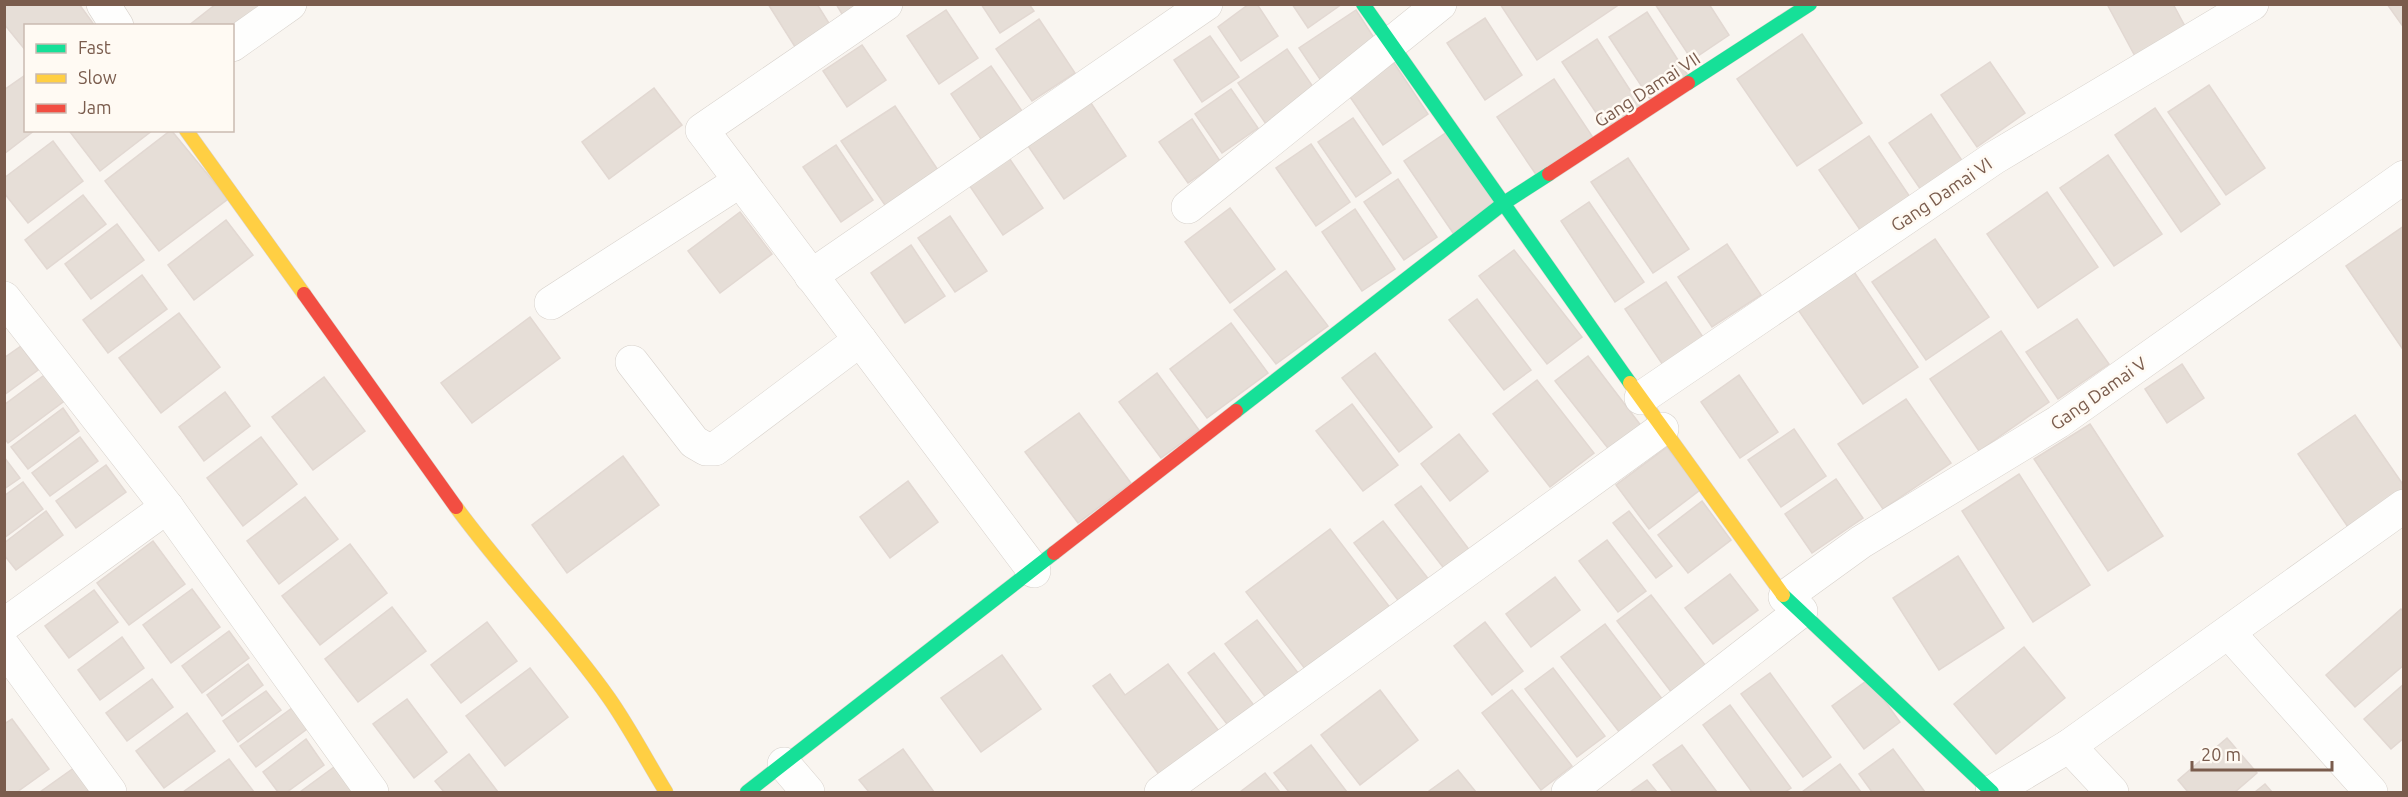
<svg xmlns="http://www.w3.org/2000/svg" width="2408" height="797" font-family="Ubuntu,sans-serif">
  <rect width="100%" height="100%" fill="#f9f5f0"/>
  <!-- building -->
  <g fill="#e6ded7" stroke="#e2d8d2" stroke-width="1.5">
    <path d="M4 4H79L95 26H26V51L4 24Z"/>
    <path d="M216 4H268L232 26H188Z"/>
    <path d="M768 4H817L832 28 797 50Z"/>
    <path d="M836 4H868L845 19Z"/>
    <path d="M981 4H1029L1034 11 1000 33Z"/>
    <path d="M1249 4H1257L1278 36 1241 61 1218 27Z"/>
    <path d="M1292 4H1342L1308 28Z"/>
    <path d="M1500 4H1620L1537 60Z"/>
    <path d="M1655 4H1709L1729 35 1692 60Z"/>
    <path d="M2107 4H2173L2187 30 2136 58Z"/>
    <path d="M2387 4H2404V28Z"/>
    <path d="M946 10 978 58 939 84 907 36Z"/>
    <path d="M1356 10 1380 47 1324 85 1299 48Z"/>
    <path d="M1647 12 1689 77 1652 102 1609 37Z"/>
    <path d="M1485 18 1522 75 1485 100 1447 43Z"/>
    <path d="M1039 19 1075 73 1032 101 996 49Z"/>
    <path d="M1802 34 1862 123 1797 166 1737 79Z"/>
    <path d="M1210 36 1239 77 1202 102 1174 60Z"/>
    <path d="M1597 39 1641 107 1607 129 1562 62Z"/>
    <path d="M862 45 886 80 847 107 823 71Z"/>
    <path d="M1287 49 1318 94 1268 127 1238 83Z"/>
    <path d="M1990 62 2025 113 1977 147 1941 95Z"/>
    <path d="M1394 63 1428 114 1383 145 1348 94Z"/>
    <path d="M991 66 1022 111 981 139 951 94Z"/>
    <path d="M24 76 26 130H35L4 154V90Z"/>
    <path d="M1554 79 1594 139 1537 176 1497 117Z"/>
    <path d="M2209 85 2265 168 2226 195 2168 112Z"/>
    <path d="M654 88 682 125 609 179 582 142Z"/>
    <path d="M1231 89 1258 128 1222 153 1195 114Z"/>
    <path d="M1087 97 1126 156 1064 199 1024 140Z"/>
    <path d="M895 106 940 173 887 208 841 141Z"/>
    <path d="M2155 108 2220 204 2181 232 2115 135Z"/>
    <path d="M1931 114 1965 165 1923 193 1889 143Z"/>
    <path d="M1353 118 1391 173 1356 197 1318 142Z"/>
    <path d="M1192 119 1220 161 1188 183 1159 142Z"/>
    <path d="M73 130H153L100 171 70 132Z"/>
    <path d="M171 130 228 199 159 251 105 181Z"/>
    <path d="M1447 132 1496 204 1453 233 1404 161Z"/>
    <path d="M1869 136 1912 200 1863 234 1819 170Z"/>
    <path d="M53 141 83 181 28 223 4 193V178Z"/>
    <path d="M1311 144 1350 202 1316 226 1276 168Z"/>
    <path d="M836 145 873 200 841 222 803 167Z"/>
    <path d="M1005 152 1043 208 1003 235 965 179Z"/>
    <path d="M2108 155 2162 234 2114 266 2060 188Z"/>
    <path d="M1628 158 1689 249 1653 273 1591 182Z"/>
    <path d="M1398 179 1437 237 1404 260 1364 202Z"/>
    <path d="M2047 192 2098 267 2038 308 1987 234Z"/>
    <path d="M83 195 106 224 47 269 25 240Z"/>
    <path d="M1589 202 1644 282 1615 302 1561 221Z"/>
    <path d="M1230 208 1275 269 1230 303 1185 242Z"/>
    <path d="M1355 209 1395 269 1362 291 1322 232Z"/>
    <path d="M740 212 772 254 720 293 688 251Z"/>
    <path d="M950 216 987 271 955 292 918 238Z"/>
    <path d="M226 220 253 255 194 300 168 265Z"/>
    <path d="M117 224 144 260 91 299 65 264Z"/>
    <path d="M2404 226V351L2346 266Z"/>
    <path d="M1935 239 1989 317 1926 360 1872 282Z"/>
    <path d="M1727 244 1761 295 1712 327 1678 277Z"/>
    <path d="M911 245 945 296 905 323 871 273Z"/>
    <path d="M1514 250 1582 337 1547 364 1479 276Z"/>
    <path d="M1848 263 1918 367 1863 404 1792 301Z"/>
    <path d="M1286 271 1328 326 1276 364 1234 310Z"/>
    <path d="M142 275 167 309 108 353 83 320Z"/>
    <path d="M1666 282 1707 343 1667 371 1625 309Z"/>
    <path d="M1477 299 1531 370 1504 390 1449 320Z"/>
    <path d="M179 313 220 367 161 413 119 358Z"/>
    <path d="M530 317 560 358 472 423 441 383Z"/>
    <path d="M2077 319 2109 364 2058 399 2026 352Z"/>
    <path d="M1231 323 1268 373 1207 418 1170 369Z"/>
    <path d="M2001 331 2049 402 1979 451 1930 379Z"/>
    <path d="M21 346 38 370 4 395V358Z"/>
    <path d="M1375 353 1432 427 1399 452 1342 378Z"/>
    <path d="M1588 356 1649 436 1618 461 1555 381Z"/>
    <path d="M2182 364 2204 398 2167 423 2145 389Z"/>
    <path d="M47 373 67 399 8 443 4 438V405Z"/>
    <path d="M1157 373 1199 430 1161 458 1119 402Z"/>
    <path d="M1739 375 1778 432 1740 458 1701 402Z"/>
    <path d="M324 377 365 431 313 470 272 417Z"/>
    <path d="M1537 380 1594 453 1550 487 1493 414Z"/>
    <path d="M225 392 250 426 204 461 179 427Z"/>
    <path d="M1906 399 1951 463 1883 509 1838 444Z"/>
    <path d="M1352 404 1398 465 1363 491 1316 431Z"/>
    <path d="M63 408 79 431 28 469 11 447Z"/>
    <path d="M1079 413 1131 483 1078 523 1025 452Z"/>
    <path d="M2355 415 2404 486V493L2350 530 2298 454Z"/>
    <path d="M2090 424 2163 536 2108 571 2034 459Z"/>
    <path d="M1794 429 1826 476 1781 507 1748 460Z"/>
    <path d="M1459 434 1488 471 1450 501 1421 464Z"/>
    <path d="M80 437 98 461 50 496 32 473Z"/>
    <path d="M261 437 297 484 243 526 207 478Z"/>
    <path d="M1667 447 1700 490 1649 529 1616 485Z"/>
    <path d="M623 456 659 505 567 573 532 525Z"/>
    <path d="M4 457 20 478 4 489Z"/>
    <path d="M106 465 126 492 76 528 56 501Z"/>
    <path d="M2019 474 2090 585 2033 622 1962 511Z"/>
    <path d="M1836 479 1863 518 1812 553 1785 514Z"/>
    <path d="M908 481 938 522 890 558 860 517Z"/>
    <path d="M23 482 43 509 4 538V496Z"/>
    <path d="M1421 486 1474 556 1449 575 1395 505Z"/>
    <path d="M305 497 338 539 279 584 247 541Z"/>
    <path d="M1702 501 1731 540 1688 573 1658 535Z"/>
    <path d="M46 511 63 535 16 570 4 555V543Z"/>
    <path d="M1629 511 1672 566 1656 578 1613 523Z"/>
    <path d="M1383 521 1434 586 1404 608 1354 543Z"/>
    <path d="M1330 529 1395 614 1312 678 1246 592Z"/>
    <path d="M1607 540 1646 591 1618 612 1579 561Z"/>
    <path d="M153 541 185 584 129 625 97 583Z"/>
    <path d="M350 544 387 593 320 645 282 596Z"/>
    <path d="M1958 556 2004 628 1939 670 1893 598Z"/>
    <path d="M1730 574 1758 610 1713 644 1685 608Z"/>
    <path d="M1555 577 1580 610 1531 647 1506 614Z"/>
    <path d="M192 589 220 627 171 663 143 625Z"/>
    <path d="M94 590 118 622 69 658 45 626Z"/>
    <path d="M1651 595 1706 666 1672 693 1617 621Z"/>
    <path d="M392 607 426 651 358 702 325 659Z"/>
    <path d="M2401 609 2404 612V665L2355 707 2326 675Z"/>
    <path d="M1257 620 1299 674 1267 699 1225 644Z"/>
    <path d="M487 622 517 661 461 703 431 665Z"/>
    <path d="M1485 622 1523 671 1492 695 1454 646Z"/>
    <path d="M1605 624 1663 700 1620 733 1561 657Z"/>
    <path d="M229 631 249 658 202 693 182 666Z"/>
    <path d="M122 637 144 668 100 700 78 670Z"/>
    <path d="M2024 647 2065 698 1996 754 1954 704Z"/>
    <path d="M1214 653 1256 708 1230 728 1188 673Z"/>
    <path d="M1002 655 1041 709 981 752 941 698Z"/>
    <path d="M248 664 263 685 222 716 207 695Z"/>
    <path d="M1168 664 1225 739 1166 784 1093 686 1110 674 1125 695Z"/>
    <path d="M530 668 568 717 505 766 466 716Z"/>
    <path d="M1553 668 1605 736 1577 757 1525 689Z"/>
    <path d="M1770 673 1831 757 1803 777 1741 694Z"/>
    <path d="M152 679 173 707 127 741 106 713Z"/>
    <path d="M1869 679 1900 722 1864 749 1832 706Z"/>
    <path d="M2404 684V738L2391 749 2364 719Z"/>
    <path d="M1380 690 1418 740 1360 785 1321 735Z"/>
    <path d="M1512 690 1572 766 1541 790 1482 713Z"/>
    <path d="M266 691 281 710 238 742 223 721Z"/>
    <path d="M407 699 447 752 414 778 373 724Z"/>
    <path d="M1730 705 1791 788 1785 792H1752L1703 725Z"/>
    <path d="M292 708 307 729 256 767 240 746Z"/>
    <path d="M187 713 215 751 164 788 136 751Z"/>
    <path d="M12 719 49 769 17 792H4V724Z"/>
    <path d="M2227 738 2257 773 2235 792H2188L2178 780Z"/>
    <path d="M306 739 324 765 287 792H278L263 772Z"/>
    <path d="M1311 745 1347 792H1289L1274 773Z"/>
    <path d="M1682 745 1717 792H1673L1653 765Z"/>
    <path d="M903 749 934 792H869L859 780Z"/>
    <path d="M1893 749 1925 792H1872L1859 774Z"/>
    <path d="M469 754 498 792H444L435 781Z"/>
    <path d="M229 759 254 792H183Z"/>
    <path d="M1840 764 1861 792H1802Z"/>
    <path d="M78 765 94 787 86 792H40Z"/>
    <path d="M334 767 354 792H300Z"/>
    <path d="M1458 770 1476 792H1430L1429 791Z"/>
    <path d="M1265 773 1280 792H1240Z"/>
    <path d="M1647 780 1657 792H1630Z"/>
    <path d="M2265 784 2272 792H2255Z"/>
  </g>
  <g fill="none" stroke-linecap="round" stroke-linejoin="round">
    <!-- street casing -->
    <g stroke="#d7d1cb" stroke-width="34">
      <g id="street">
        <path d="M103 4 117 26"/>
        <path d="M886 4 702 130 1034 571"/>
        <path d="M232 45 290 4"/>
        <path d="M1188 207 1440 4"/>
        <path d="M811 276 1206 4"/>
        <path d="M4 298 167 507 372 792"/>
        <path d="M551 303 740 181"/>
        <path d="M632 362 694 442 706 449H715L860 340"/>
        <path d="M1641 398 1994 158 2252 4"/>
        <path d="M1785 597 1861 542 2058 422 2404 177"/>
        <path d="M4 625 167 507"/>
        <path d="M2229 633 2371 792"/>
        <path d="M4 647 110 792"/>
        <path d="M2069 746 2112 792"/>
        <path d="M784 764 808 792"/>
        <path d="M1161 792 1662 429"/>
        <path d="M1568 792 1801 611"/>
        <path d="M1992 792 2069 746 2404 506"/>
      </g>
    </g>
    <!-- fast casing -->
    <g stroke="#d9d2cb" stroke-width="15">
      <g id="fast">
        <path d="M1363 4 1630 383"/>
        <path d="M1688 83 1810 4"/>
        <path d="M1236 411 1504 203 1549 174"/>
        <path d="M1783 595 1992 792"/>
        <path d="M747 792 1054 553"/>
      </g>
    </g>
    <!-- slow casing -->
    <g stroke="#d9d2cb" stroke-width="15">
      <g id="slow">
        <path d="M186 130 304 294"/>
        <path d="M1630 383 1783 595"/>
        <path d="M456 507C504 573 562 631 609 698 630 728 647 761 666 792"/>
      </g>
    </g>
    <!-- jam casing -->
    <g stroke="#d9d2cb" stroke-width="15">
      <g id="jam">
        <path d="M1549 174 1688 83"/>
        <path d="M304 294 456 507"/>
        <path d="M1054 553 1236 411"/>
      </g>
    </g>
    <!-- street -->
    <use href="#street" stroke="#fefefd" stroke-width="33"/>
    <!-- fast -->
    <use href="#fast" stroke="#16e098" stroke-width="14"/>
    <!-- slow -->
    <use href="#slow" stroke="#ffcf43" stroke-width="14"/>
    <!-- jam -->
    <use href="#jam" stroke="#f24e42" stroke-width="14"/>
  </g>
  <g text-anchor="middle" dominant-baseline="central" stroke-width="5" stroke-linejoin="round" paint-order="stroke">
    <!-- street labels -->
    <g font-size="18" fill="#7a5c4d" stroke="#fffaf3">
      <text transform="translate(1647 89) rotate(-33)">Gang Damai VII</text>
      <text transform="translate(1941 194) rotate(-34)">Gang Damai VI</text>
      <text transform="translate(2098 393) rotate(-35)">Gang Damai V</text>
    </g>
  </g>
  <!-- border -->
  <rect width="2408" height="797" fill="none" stroke="#7a5c4d" stroke-width="12"/>
  <!-- legend -->
  <rect x="24" y="24" width="210" height="108" fill="#fffaf3" stroke="#cabbb1" stroke-width="1.5"/>
  <rect x="36" y="44" width="30" height="9" fill="#16e098" stroke="#cabbb1" stroke-width="1.5"/>
  <text x="78" y="54" font-size="18" fill="#7a5c4d">Fast</text>
  <rect x="36" y="74" width="30" height="9" fill="#ffcf43" stroke="#cabbb1" stroke-width="1.5"/>
  <text x="78" y="84" font-size="18" fill="#7a5c4d">Slow</text>
  <rect x="36" y="104" width="30" height="9" fill="#f24e42" stroke="#cabbb1" stroke-width="1.5"/>
  <text x="78" y="114" font-size="18" fill="#7a5c4d">Jam</text>
  <!-- scale -->
  <path d="M2192 761v9h140v-9" fill="none" stroke="#7a5c4d" stroke-width="3"/>
  <text x="2201" y="761" font-size="18" fill="#7a5c4d" stroke="#fffaf3" stroke-width="4.5" paint-order="stroke">20 m</text>
</svg>
